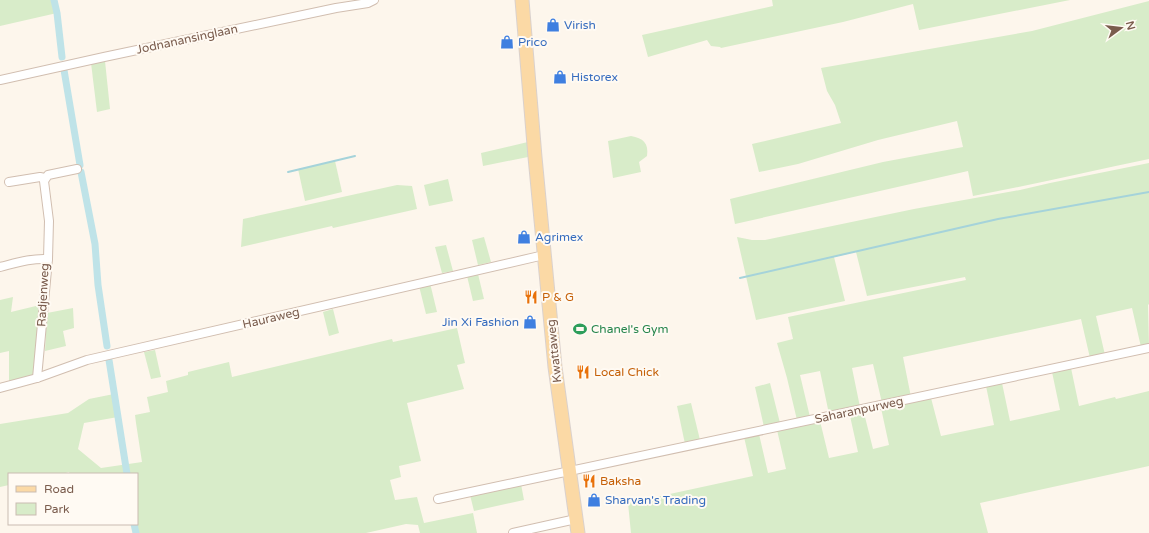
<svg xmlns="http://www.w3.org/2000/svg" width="1149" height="533" font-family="'Varela Round',sans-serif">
  <rect width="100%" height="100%" fill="#fdf6ec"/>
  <!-- green -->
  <g fill="#d8ecc9">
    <path d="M0 0H54L57 13 0 26Z"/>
    <path d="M772 0H1070L919 30 913 4 843 22 721 48 720 47 711 46 707 40 648 57 642 35 773 6Z"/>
    <path d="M1149 1V159C1090 171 1032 185 973 196L968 171 735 224 730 199 883 162 963 147 957 121 878 140 798 164 759 172 752 144 841 123 835 105 827 91 821 68 1032 31Z"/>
    <path d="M105 61 110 109 97 112 91 63Z"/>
    <path d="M631 136C643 138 649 143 647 156L639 162 641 172 613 178 608 141Z"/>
    <path d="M532 141 533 156 483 166 481 153Z"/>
    <path d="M335 161 342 192 305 201 298 169Z"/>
    <path d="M1149 163V304L1148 305 1149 346 1141 347 1132 308 1096 316 1105 355 1090 358 1081 319 903 357 911 397 882 403 873 364 852 368 860 407 829 414 820 371 800 375 810 417 797 420 787 378 777 343 793 339 788 317 966 280 965 277 867 296 856 252 834 257 845 301 756 320 737 237 752 240H765L914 209 1020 190 1050 183Z"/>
    <path d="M448 179 453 201 429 206 424 185Z"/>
    <path d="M397 185 412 186 417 209 333 228 332 226 241 247 243 219Z"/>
    <path d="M484 237 491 262 478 265 472 240Z"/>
    <path d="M446 245 453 271 442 273 435 247Z"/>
    <path d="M478 274 484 299 473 301 467 276Z"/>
    <path d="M430 283 437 312 426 314 419 286Z"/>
    <path d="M13 297 11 312 40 305 34 376 9 382V351L0 353V300Z"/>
    <path d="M73 308 74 328 63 331 66 346 45 351 47 313Z"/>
    <path d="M333 309 339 333 329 336 323 312Z"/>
    <path d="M457 328 465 363 457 365 464 389 407 403 421 461 399 466 401 477 390 480 395 500 417 497 424 523 473 513 477 533H420L418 525 406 524 366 533H136L134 524H137V474H70L69 472 62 474H9V485L0 487V424L68 413 89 399 114 394 118 417 84 423 78 449 101 468 142 462 136 423 135 415 150 412 147 397 168 392 166 381 188 375V372L229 362 232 377 392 339 393 342Z"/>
    <path d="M155 350 161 377 151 379 144 352Z"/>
    <path d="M1071 368 1079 406 1115 397 1116 399 1149 391V466L980 503 988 533H631L628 503 753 476 744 437 759 434 768 473 786 469 777 430 820 421 829 458 858 452 850 416 864 413 873 449 889 445 881 408 931 398 941 436 994 425 986 386 1002 383 1010 421 1060 410 1052 372Z"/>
    <path d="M770 383 780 423 764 427 755 387Z"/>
    <path d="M691 403 700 440 685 444 677 406Z"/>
    <path d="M521 484 524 500 474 511 470 495Z"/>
  </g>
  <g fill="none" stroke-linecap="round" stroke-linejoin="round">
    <!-- stream -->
    <g stroke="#a5d3da" stroke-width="2">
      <path d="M288 172 355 156"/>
      <path d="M740 278 998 219 1149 192"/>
    </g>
    <!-- canal -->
    <g stroke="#bfe3e8" stroke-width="7">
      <path d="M54 0 57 13 62 57"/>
      <path d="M64 70 80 165"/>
      <path d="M81 172 95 244 98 285 107 346"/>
      <path d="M109 360 127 474"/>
      <path d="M134 524 136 533"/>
    </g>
    <!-- street casing -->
    <g stroke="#d1beb0" stroke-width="10">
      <g id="street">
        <path d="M0 80 104 57 336 8 368 3 374 0"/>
        <path d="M9 182 40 177 45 178"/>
        <path d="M0 267C16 263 31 258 48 259"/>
        <path d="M37 378 48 259 49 221 44 181 48 175 77 169"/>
        <path d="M0 388 37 378 87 360 544 255"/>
        <path d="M438 499 1149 348"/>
        <path d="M513 533 576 519"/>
      </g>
    </g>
    <!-- primary casing -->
    <g stroke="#dad1cd" stroke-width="15">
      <path id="primary" d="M522 0 535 157 555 367 578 533"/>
    </g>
    <!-- street -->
    <use href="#street" stroke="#fff" stroke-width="8"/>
    <!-- primary -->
    <use href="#primary" stroke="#fbd9a5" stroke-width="13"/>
  </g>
  <!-- icons -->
  <defs>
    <g id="shop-bare" transform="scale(1.08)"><path d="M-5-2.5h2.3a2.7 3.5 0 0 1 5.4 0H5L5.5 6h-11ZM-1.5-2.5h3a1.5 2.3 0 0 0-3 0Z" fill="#3f7fe0" stroke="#fffaf3" stroke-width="2.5" paint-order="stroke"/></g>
    <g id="restaurant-bare" transform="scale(1.08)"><path d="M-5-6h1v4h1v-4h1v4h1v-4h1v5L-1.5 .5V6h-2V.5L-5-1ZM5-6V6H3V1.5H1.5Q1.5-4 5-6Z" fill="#e8710a" stroke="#fffaf3" stroke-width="2.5" paint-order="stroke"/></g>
    <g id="stadium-bare" transform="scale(1.08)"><path d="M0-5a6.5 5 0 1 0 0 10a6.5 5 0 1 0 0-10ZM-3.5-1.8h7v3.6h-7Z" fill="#2e9e5b" stroke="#fffaf3" stroke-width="2.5" paint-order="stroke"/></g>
  </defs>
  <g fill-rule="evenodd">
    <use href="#shop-bare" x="553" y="25"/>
    <use href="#shop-bare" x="507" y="42"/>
    <use href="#shop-bare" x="560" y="77"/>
    <use href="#shop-bare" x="524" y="237"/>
    <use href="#restaurant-bare" x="531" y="297"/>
    <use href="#shop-bare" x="530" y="322"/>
    <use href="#stadium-bare" x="580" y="329"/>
    <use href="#restaurant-bare" x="583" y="372"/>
    <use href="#restaurant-bare" x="589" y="481"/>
    <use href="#shop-bare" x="594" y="500"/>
  </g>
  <g text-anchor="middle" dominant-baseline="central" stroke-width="4" stroke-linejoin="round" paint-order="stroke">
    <!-- shop labels -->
    <g font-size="12" fill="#366cbe" stroke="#fffaf3" text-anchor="start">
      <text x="564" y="25">Virish</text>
      <text x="518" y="42">Prico</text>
      <text x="571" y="77">Historex</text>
      <text x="535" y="237">Agrimex</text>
      <text x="519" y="322" text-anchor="end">Jin Xi Fashion</text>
      <text x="605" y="500">Sharvan's Trading</text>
    </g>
    <!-- street labels -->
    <g font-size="12" fill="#7a5c4d" stroke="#fffaf3">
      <text transform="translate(187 39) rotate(-12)">Jodnanansinglaan</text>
      <text transform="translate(43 295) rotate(-87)">Radjenweg</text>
      <text transform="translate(271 318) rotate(-13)">Hauraweg</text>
      <text transform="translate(554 351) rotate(-96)">Kwattaweg</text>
      <text transform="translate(859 410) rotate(-12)">Saharanpurweg</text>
    </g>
    <!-- food labels -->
    <g font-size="12" fill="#c56008" stroke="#fffaf3" text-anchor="start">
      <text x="542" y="297">P &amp; G</text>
      <text x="594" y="372">Local Chick</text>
      <text x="600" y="481">Baksha</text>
    </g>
    <!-- leisure labels -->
    <g font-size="12" fill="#27864d" stroke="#fffaf3" text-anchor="start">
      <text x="591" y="329">Chanel's Gym</text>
    </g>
  </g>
  <!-- legend -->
  <rect x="8" y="473" width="130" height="52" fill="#fffaf3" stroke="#cabbb1"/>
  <rect x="16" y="486" width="20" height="6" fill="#fbd9a5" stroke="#cabbb1"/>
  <text x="44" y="493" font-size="12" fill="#7a5c4d">Road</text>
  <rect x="16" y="503" width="20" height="12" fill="#d8ecc9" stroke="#cabbb1"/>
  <text x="44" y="513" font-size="12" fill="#7a5c4d">Park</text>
  <!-- north arrow -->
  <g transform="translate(1121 28) rotate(75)" stroke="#fffaf3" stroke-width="3" paint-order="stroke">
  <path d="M0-3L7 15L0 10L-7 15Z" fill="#7a5c4d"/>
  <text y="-6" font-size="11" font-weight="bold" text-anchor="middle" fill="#7a5c4d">N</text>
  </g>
</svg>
